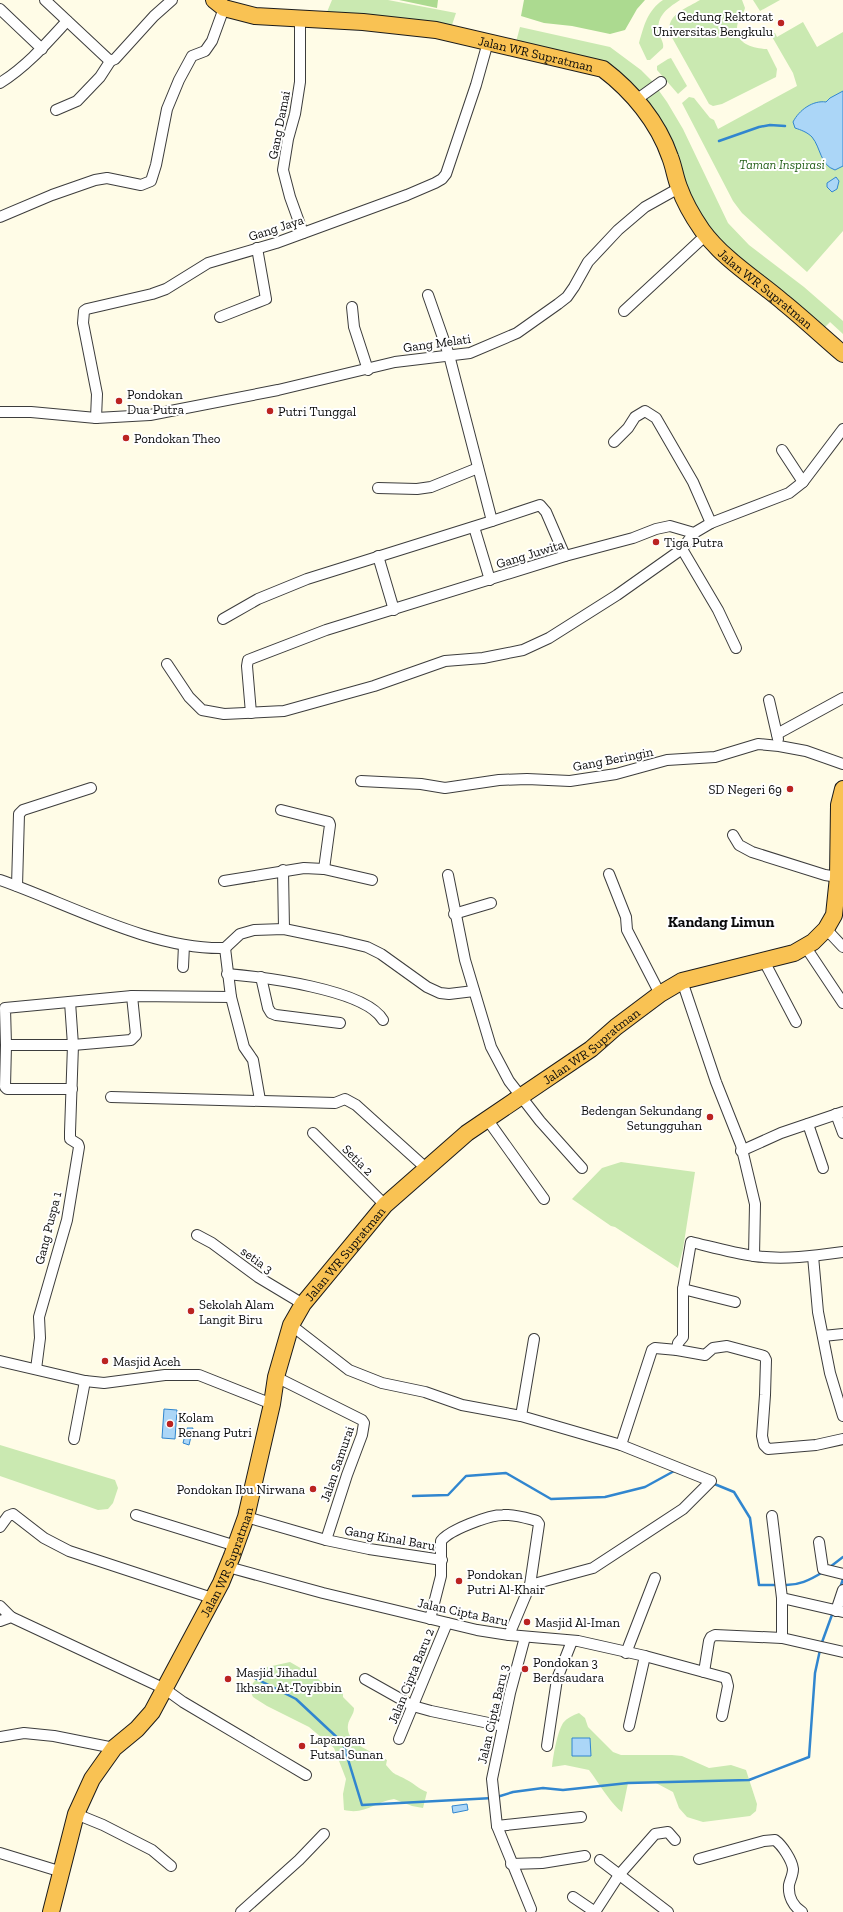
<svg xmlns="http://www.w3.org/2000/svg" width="843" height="1912" font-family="'Zilla Slab',serif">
  <rect width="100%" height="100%" fill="#fffce7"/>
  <!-- green -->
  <g fill="#cae9b1">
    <path d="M332 0H388L456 13 451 28 327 12Z"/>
    <path d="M663 0H680C666 9 654 18 660 36 662 41 664 44 663 48L650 60H647L639 43C644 26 647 11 663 0Z"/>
    <path d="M700 0H742L745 8C744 13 740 16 738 22 732 42 751 49 767 49L777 69 776 77 722 104 713 106 709 104 670 34C665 15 687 8 700 0Z"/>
    <path d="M753 0H780L760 11Z"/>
    <path d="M803 22 817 47 843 32V231L807 272 742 213 733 201 682 103 689 97 694 98 710 118 714 120 718 129 797 86 793 73 771 35 775 33 777 37Z"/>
    <path d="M520 27 610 47 641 70 652 81 667 102 683 129 728 223 749 245 804 287 843 321V334L830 322 824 328 731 252 707 226 633 90 516 42Z"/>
    <path d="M671 58 687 86 678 94 657 70V66L668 59Z"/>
    <path d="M621 1162 695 1172 683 1249 678 1268 615 1227 611 1226 572 1199 602 1168Z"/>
    <path d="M0 1445 115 1480 118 1488 113 1503 108 1509 98 1510 0 1476Z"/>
    <path d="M290 1662 316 1677 331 1690 343 1692V1697L354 1708C354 1715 349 1718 348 1725 345 1744 374 1752 387 1760L386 1765C396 1777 395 1773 407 1780 415 1784 417 1788 427 1792L423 1808 412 1806 394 1799C374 1802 366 1815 344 1810L343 1794 346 1779 334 1748 309 1727 267 1706 253 1697 249 1688 259 1676 263 1668Z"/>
    <path d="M579 1713 585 1718 588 1727 613 1752 621 1755H672L682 1756 709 1768 731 1765 746 1770 757 1804 756 1811 750 1816 703 1822 687 1817 679 1808 673 1792 654 1782 628 1783 622 1812C610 1803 599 1783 589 1770L565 1765 552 1767C553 1756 557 1733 563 1723 567 1718 573 1715 579 1713Z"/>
  </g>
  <!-- forest -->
  <g fill="#acda90">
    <path d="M399 0H438L437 8Z"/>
    <path d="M524 0H645L637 9 625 30 610 34 572 26 544 23 521 16Z"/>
  </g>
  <!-- water -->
  <g fill="#abd6f7" stroke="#3186cf">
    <path d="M843 91V166L835 170C820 165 821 148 812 137 807 132 801 130 795 128L793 122C799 110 813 100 826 102L830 98Z"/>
    <path d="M836 177 839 181 837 189 832 192 827 187V183Z"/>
    <path d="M164 1409 177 1410 175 1439 162 1438Z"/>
    <path d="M187 1428H193L189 1445 183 1443Z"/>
    <path d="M572 1738H590L591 1756H572Z"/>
    <path d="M467 1804 468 1810 453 1813 452 1806Z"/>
  </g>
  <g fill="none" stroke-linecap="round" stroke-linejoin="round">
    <!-- stream -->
    <g stroke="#3186cf" stroke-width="2.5">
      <path d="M719 141 759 127 770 125 785 126"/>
      <path d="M712 1483 734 1492 750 1518 759 1585H778"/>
      <path d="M413 1496 448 1495 466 1476 506 1473 551 1499 605 1497 645 1487 676 1470"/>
      <path d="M830 1567 843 1557"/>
      <path d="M783 1585C798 1586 810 1580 823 1572"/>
      <path d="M840 1588 843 1579"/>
      <path d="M821 1645 833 1612"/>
      <path d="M245 1673 296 1699 343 1743 362 1805 493 1798"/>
      <path d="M497 1797 513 1792 543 1788 563 1790 628 1783 749 1780 809 1757 815 1673 820 1650"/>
    </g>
    <!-- minor casing -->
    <g stroke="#3d3d3d" stroke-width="12">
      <g id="minor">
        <path d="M45 0 110 61 115 59 154 16 172 0"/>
        <path d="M0 9 42 49"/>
        <path d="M300 19V82L295 114 288 139 283 170 290 197 303 233"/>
        <path d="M0 83C26 67 46 44 67 21"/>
        <path d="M636 100 661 82"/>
        <path d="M56 110 77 101 100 77 111 60"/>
        <path d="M0 217 52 195 95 180 107 178 141 185 151 181 156 165 167 109 179 80 192 56 205 51 212 41 224 8"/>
        <path d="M428 295 449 355 492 521"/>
        <path d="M352 307 354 327 368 370"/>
        <path d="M624 311 706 235"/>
        <path d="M220 317 266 299 257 248"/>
        <path d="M0 412H31L96 418 150 415 278 390 395 362 470 353 517 333 558 304 567 297 574 287 588 262 618 230 645 207 679 188"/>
        <path d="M96 418 97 394 83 323 84 311 87 309 152 294 166 289 208 263 276 243 407 195 435 183 442 179 446 174 476 85 488 42"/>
        <path d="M614 442 628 428 635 417 645 411 656 418 693 482 711 523"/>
        <path d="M782 450 803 482"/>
        <path d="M378 488 417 489 431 487 478 468"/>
        <path d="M474 527 490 580"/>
        <path d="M682 549 718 610 736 648"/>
        <path d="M378 556 394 610"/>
        <path d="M223 619 258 599 307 579 492 521 540 505 546 512 565 556"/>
        <path d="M167 664 189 697 202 710 224 714 284 711 374 686 445 661 483 658 523 650 549 638 617 595 682 549 694 533"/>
        <path d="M769 700 778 739"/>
        <path d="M251 713 247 666 248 660 326 630 565 556 633 538 656 529 670 526 694 533 711 523 789 493 803 482 843 429"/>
        <path d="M777 734 843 698"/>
        <path d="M361 781 421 784 445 788 499 780 527 779 570 781 616 774 667 760 715 757 758 744 779 746 806 751 843 764"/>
        <path d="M281 810 329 822 330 825 324 869"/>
        <path d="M733 835 739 845 752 852 825 875 838 877"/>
        <path d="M283 870 284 929"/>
        <path d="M609 874 626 917 627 930 660 994"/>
        <path d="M448 875 465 960 491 1047 509 1081 540 1121 582 1168"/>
        <path d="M0 880C69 904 151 950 225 948L240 934 254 930 284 929 342 941 367 947 381 954 427 987 440 993 449 994 474 991"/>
        <path d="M224 881 304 868 324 869 372 880"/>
        <path d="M17 886 19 814 23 810 91 788"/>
        <path d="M454 914 491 903"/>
        <path d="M826 929 843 947"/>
        <path d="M805 946 843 1003"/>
        <path d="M225 948 231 997 244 1047 253 1060 260 1100"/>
        <path d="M764 961 796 1022"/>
        <path d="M183 967 184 945"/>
        <path d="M227 974C262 977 365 989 383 1020"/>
        <path d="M261 977 268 1008 271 1013 276 1015 340 1023"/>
        <path d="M682 981 716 1082 741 1145 755 1204 754 1256"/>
        <path d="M6 1045H73L131 1040 136 1035 132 996"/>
        <path d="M72 1089H7L5 1087 6 1045 5 1008 132 996 231 997"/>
        <path d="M111 1097 335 1103 345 1099 356 1105 427 1169"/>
        <path d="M836 1114 843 1133"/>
        <path d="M487 1119 544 1199"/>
        <path d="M808 1124 823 1168"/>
        <path d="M313 1133 385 1205"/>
        <path d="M741 1151 781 1133 843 1112"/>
        <path d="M197 1235 212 1243 258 1277 303 1304"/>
        <path d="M813 1256 818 1312 830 1373 843 1416"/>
        <path d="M683 1289 735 1302"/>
        <path d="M291 1325 349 1370 382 1383 425 1392 462 1405 521 1416 621 1445 711 1481 683 1509 593 1568 530 1585 509 1635"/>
        <path d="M823 1336 843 1334"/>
        <path d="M677 1350 705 1355 713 1348 727 1346 764 1356 766 1360 765 1395 762 1436 764 1445 768 1449 816 1445 843 1439"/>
        <path d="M0 1361 85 1381 104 1383 165 1375H199L272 1404"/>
        <path d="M36 1369 40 1338 39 1317 67 1220 79 1147 78 1144 70 1139V1132L73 1045 70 1002"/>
        <path d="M276 1377 362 1420 364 1423 362 1435 347 1475 326 1540"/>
        <path d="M521 1416 534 1339"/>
        <path d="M74 1439 85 1381"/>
        <path d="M621 1445 652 1350 655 1348 677 1350 678 1343 683 1337V1289L691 1242C712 1247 733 1253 754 1256 784 1260 814 1256 843 1252"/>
        <path d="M136 1515 236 1546"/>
        <path d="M772 1516 782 1598V1638"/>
        <path d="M246 1517 326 1540 369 1549 442 1560"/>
        <path d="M0 1527 8 1516 13 1514 44 1538 69 1551 212 1598"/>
        <path d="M819 1542 823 1569 843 1574"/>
        <path d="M228 1567 323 1593 477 1630 509 1635 578 1641 645 1656 726 1678 728 1686 722 1716"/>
        <path d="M782 1598 843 1612"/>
        <path d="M0 1606 11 1617"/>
        <path d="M836 1611 843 1590"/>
        <path d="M430 1619 441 1576V1541C449 1530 489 1515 503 1515 515 1514 526 1518 537 1521L539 1524 530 1585"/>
        <path d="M0 1621 11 1617 165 1689 183 1702 306 1775"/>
        <path d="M525 1637 510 1693 492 1779 497 1826 531 1909"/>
        <path d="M626 1653 655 1578"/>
        <path d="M704 1672 709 1641 711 1637 715 1635 782 1638 843 1652"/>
        <path d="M365 1679 413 1706 431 1711 503 1726"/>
        <path d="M629 1726 645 1656"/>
        <path d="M0 1737 24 1733 54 1736 114 1748"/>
        <path d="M399 1739 447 1623"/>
        <path d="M547 1746 557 1679 572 1641"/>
        <path d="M76 1814 103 1825 152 1850 171 1866"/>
        <path d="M497 1826 581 1817"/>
        <path d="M0 1853 62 1872"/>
        <path d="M699 1859 764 1841 775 1840C782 1845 792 1860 793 1869 793 1875 790 1880 789 1885 788 1896 793 1906 802 1912"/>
        <path d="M600 1860 668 1912"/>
        <path d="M511 1864 542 1863 585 1856"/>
        <path d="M573 1897 595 1912"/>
        <path d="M241 1912 299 1860 324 1834"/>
        <path d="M595 1912 619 1875 655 1834 668 1832 675 1840"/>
      </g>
    </g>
    <!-- trunk casing -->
    <g stroke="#1b1b1b" stroke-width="18">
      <g id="trunk">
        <path id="s1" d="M214 0 224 8 255 16 363 22 436 30 603 69C632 91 658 122 670 157 674 167 675 177 679 187 684 201 693 217 702 230 723 259 756 279 783 302 804 319 823 337 843 354"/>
        <path id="s2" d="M51 1912 76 1814 92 1779 114 1748 137 1729 152 1712 221 1583 232 1556 246 1517 272 1404 276 1377 291 1325 303 1304 385 1205 467 1133 591 1049 616 1027 660 994 682 981 794 953 813 942 826 929 834 915 838 877 839 805 843 789"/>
      </g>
    </g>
    <!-- minor -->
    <use href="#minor" stroke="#fff" stroke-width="10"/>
    <!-- trunk -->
    <use href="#trunk" stroke="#f9c253" stroke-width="16"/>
  </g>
  <!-- markers -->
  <g fill="#bb2321" stroke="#fff" stroke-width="1.5">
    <circle cx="781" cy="23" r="4"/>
    <circle cx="119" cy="401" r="4"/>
    <circle cx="270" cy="411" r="4"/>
    <circle cx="126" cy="438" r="4"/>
    <circle cx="656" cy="542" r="4"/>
    <circle cx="790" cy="789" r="4"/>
    <circle cx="710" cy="1117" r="4"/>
    <circle cx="191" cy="1311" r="4"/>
    <circle cx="105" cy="1361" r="4"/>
    <circle cx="170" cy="1424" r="4"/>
    <circle cx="313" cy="1489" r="4"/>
    <circle cx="459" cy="1581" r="4"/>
    <circle cx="527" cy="1622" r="4"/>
    <circle cx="525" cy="1669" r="4"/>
    <circle cx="228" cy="1679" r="4"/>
    <circle cx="302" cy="1746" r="4"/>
  </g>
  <g text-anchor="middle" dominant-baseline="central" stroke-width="4" stroke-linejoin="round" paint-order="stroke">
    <!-- poi labels -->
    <g font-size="13" fill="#0a0a0a" stroke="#fff" text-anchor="start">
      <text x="773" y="16" text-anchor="end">Gedung Rektorat<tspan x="773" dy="15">Universitas Bengkulu</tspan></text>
      <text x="127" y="394">Pondokan<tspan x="127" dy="15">Dua Putra</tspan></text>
      <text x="278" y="411">Putri Tunggal</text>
      <text x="134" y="438">Pondokan Theo</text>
      <text x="664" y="542">Tiga Putra</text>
      <text x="782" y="789" text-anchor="end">SD Negeri 69</text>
      <text x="702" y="1110" text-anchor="end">Bedengan Sekundang<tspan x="702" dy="15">Setungguhan</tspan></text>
      <text x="199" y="1304">Sekolah Alam<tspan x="199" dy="15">Langit Biru</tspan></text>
      <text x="113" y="1361">Masjid Aceh</text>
      <text x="178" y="1417">Kolam<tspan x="178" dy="15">Renang Putri</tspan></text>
      <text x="305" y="1489" text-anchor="end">Pondokan Ibu Nirwana</text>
      <text x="467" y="1574">Pondokan<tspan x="467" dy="15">Putri Al-Khair</tspan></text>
      <text x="535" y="1622">Masjid Al-Iman</text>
      <text x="533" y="1662">Pondokan 3<tspan x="533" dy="15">Berdsaudara</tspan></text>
      <text x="236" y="1672">Masjid Jihadul<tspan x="236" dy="15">Ikhsan At-Toyibbin</tspan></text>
      <text x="310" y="1739">Lapangan<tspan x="310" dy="15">Futsal Sunan</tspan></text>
    </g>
    <!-- street labels -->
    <g font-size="13" fill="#0a0a0a" stroke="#fff">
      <text stroke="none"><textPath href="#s1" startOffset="329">Jalan WR Supratman</textPath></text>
      <text transform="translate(279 125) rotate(-79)">Gang Damai</text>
      <text transform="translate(276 228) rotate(-18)">Gang Jaya</text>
      <text stroke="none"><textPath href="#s1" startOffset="677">Jalan WR Supratman</textPath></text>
      <text transform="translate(437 343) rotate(-8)">Gang Melati</text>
      <text transform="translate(530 554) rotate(-17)">Gang Juwita</text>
      <text transform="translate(613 759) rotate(-11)">Gang Beringin</text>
      <text stroke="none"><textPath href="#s2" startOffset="1058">Jalan WR Supratman</textPath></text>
      <text transform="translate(358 1160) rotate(45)">Setia 2</text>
      <text transform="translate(48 1228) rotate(-76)">Gang Puspa 1</text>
      <text stroke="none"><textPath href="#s2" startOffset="734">Jalan WR Supratman</textPath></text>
      <text transform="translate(257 1260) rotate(36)">setia 3</text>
      <text transform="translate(337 1464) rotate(-71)">Jalan Samurai</text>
      <text transform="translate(390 1538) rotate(10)">Gang Kinal Baru</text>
      <text stroke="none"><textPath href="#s2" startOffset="398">Jalan WR Supratman</textPath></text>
      <text transform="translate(463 1612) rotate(12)">Jalan Cipta Baru</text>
      <text transform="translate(411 1676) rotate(-68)">Jalan Cipta Baru 2</text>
      <text transform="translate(493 1714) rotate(-77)">Jalan Cipta Baru 3</text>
    </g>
    <!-- park labels -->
    <g font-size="13" font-style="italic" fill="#25611a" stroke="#fff">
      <text x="782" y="164">Taman Inspirasi</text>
    </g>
    <!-- quarter labels -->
    <g font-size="15" font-weight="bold" fill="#0a0a0a" stroke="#fff">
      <text x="721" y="922">Kandang Limun</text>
    </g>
  </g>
</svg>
